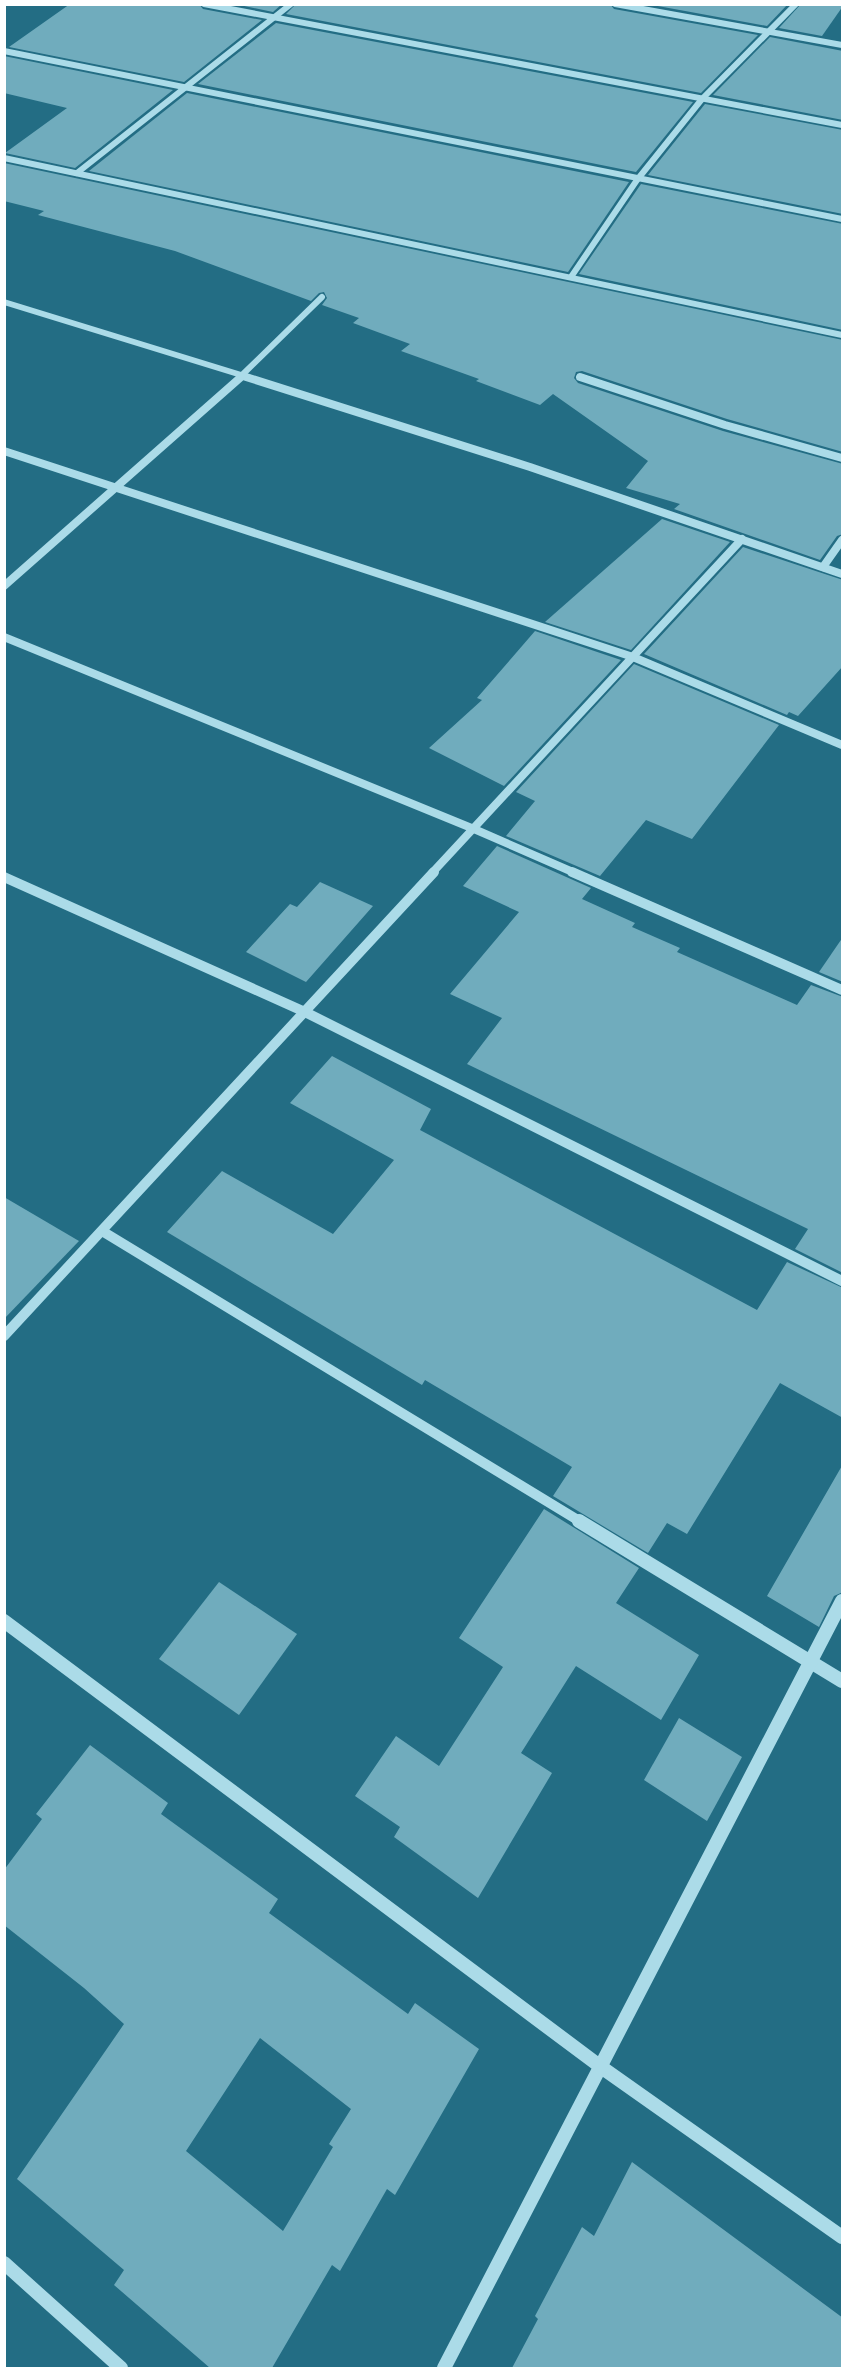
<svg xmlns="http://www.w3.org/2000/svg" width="847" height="2373" font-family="Roboto,sans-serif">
  <rect width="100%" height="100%" fill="#236d84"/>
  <!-- building -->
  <g fill="#70acbd" fill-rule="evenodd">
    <path d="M70 4H199L203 9 262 20 184 82 9 47Z"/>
    <path d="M235 4H282L273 12Z"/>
    <path d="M296 4H610L614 9 758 35 701 93 286 14Z"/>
    <path d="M647 4H788L767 26Z"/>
    <path d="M801 4H843V6L822 36 779 28Z"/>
    <path d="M276 23 693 102 636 172 198 84Z"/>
    <path d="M770 37 843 51V120L713 95Z"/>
    <path d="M4 56 173 90 75 168 5 153 67 108 4 93Z"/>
    <path d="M187 93 629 182 568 272 89 171Z"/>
    <path d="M705 104 843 130V214L648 175Z"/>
    <path d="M4 163 843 340V452L727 419 582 371 576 372 574 378 578 383 723 431 843 464V534L837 536 820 560 674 509 680 504 626 488 648 461 553 394 540 405 476 381 479 379 401 351 410 344 353 323 359 318 322 305 327 298 324 292 319 293 311 301 175 251 38 215 44 211 4 201Z"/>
    <path d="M641 184 843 224V330L579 274Z"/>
    <path d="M662 519 730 542 631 650 545 622Z"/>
    <path d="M743 547 843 580V666L798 716 789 712 787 715 644 654Z"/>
    <path d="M535 631 621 660 504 786 429 748 482 700 477 698Z"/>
    <path d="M634 664 779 725 692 839 646 820 600 876 506 836 535 801 516 792Z"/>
    <path d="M497 846 591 888 582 899 635 923 632 927 680 948 677 952 797 1005 811 985 843 997V1273L795 1249 808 1229 467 1064 502 1018 450 994 519 912 463 886Z"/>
    <path d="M320 882 373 906 306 982 246 952 290 904 297 907Z"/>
    <path d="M843 937V982L819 972Z"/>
    <path d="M332 1056 431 1109 420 1130 757 1310 787 1262 843 1288V1418L780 1383 687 1534 667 1523 648 1553 553 1496 572 1467 425 1380 422 1385 167 1232 222 1171 333 1234 394 1160 290 1103Z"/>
    <path d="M4 1197 79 1241 4 1319Z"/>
    <path d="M843 1464V1592L834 1596 819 1627 767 1596Z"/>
    <path d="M544 1509 639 1568 616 1603 699 1655 661 1720 576 1666 521 1753 552 1773 478 1898 394 1837 400 1827 355 1796 396 1736 439 1766 503 1667 459 1638Z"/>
    <path d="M219 1582 297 1634 239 1715 159 1659Z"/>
    <path d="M679 1718 742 1757 707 1821 644 1780Z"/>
    <path d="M90 1745 168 1803 161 1814 278 1899 269 1913 408 2014 415 2003 479 2049 395 2195 387 2189 340 2271 332 2265 272 2368H210L114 2285 124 2270 17 2179 124 2024 84 1988 4 1925V1870L42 1819 36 1814ZM260 2038 351 2109 329 2144 333 2147 283 2231 186 2151Z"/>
    <path d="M632 2162 843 2318V2368H512L538 2319 535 2316 582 2227 594 2236Z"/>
  </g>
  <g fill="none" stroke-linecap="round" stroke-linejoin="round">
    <!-- minor-far3 -->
    <g stroke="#abdbe8" stroke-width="6">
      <path d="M204 4 842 125"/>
      <path d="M615 4 842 45"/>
      <path d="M4 51 842 219"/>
      <path d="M4 158 842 335"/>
      <path d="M77 173 291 4"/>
      <path d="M571 277 637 180 702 99 796 4"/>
      <path d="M4 302 251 378"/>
      <path d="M580 377 584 378"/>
      <path d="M239 378 322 297"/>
    </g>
    <!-- minor-far2 -->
    <g stroke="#abdbe8" stroke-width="8">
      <path d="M246 377 530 467 842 574"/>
      <path d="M580 377 725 425 842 458"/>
      <path d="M4 451 633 657 842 745"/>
      <path d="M823 567 842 540"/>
      <path d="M4 586 241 377"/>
      <path d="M4 637 474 829 575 873"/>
      <path d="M432 873 742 539"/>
    </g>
    <!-- minor-far1 -->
    <g stroke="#abdbe8" stroke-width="10">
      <path d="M572 872 842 990"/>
      <path d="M4 877 305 1012 842 1281"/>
      <path d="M102 1231 581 1522"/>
      <path d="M4 1336 434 872"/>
    </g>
    <!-- minor -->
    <g stroke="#abdbe8" stroke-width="14">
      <path d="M579 1521 842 1681"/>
      <path d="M4 1621 601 2067 842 2237"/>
      <path d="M4 2263 121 2368"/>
      <path d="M444 2368 842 1601"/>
    </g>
  </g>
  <!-- border -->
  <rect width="847" height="2373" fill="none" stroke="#ffffff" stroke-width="12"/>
</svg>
